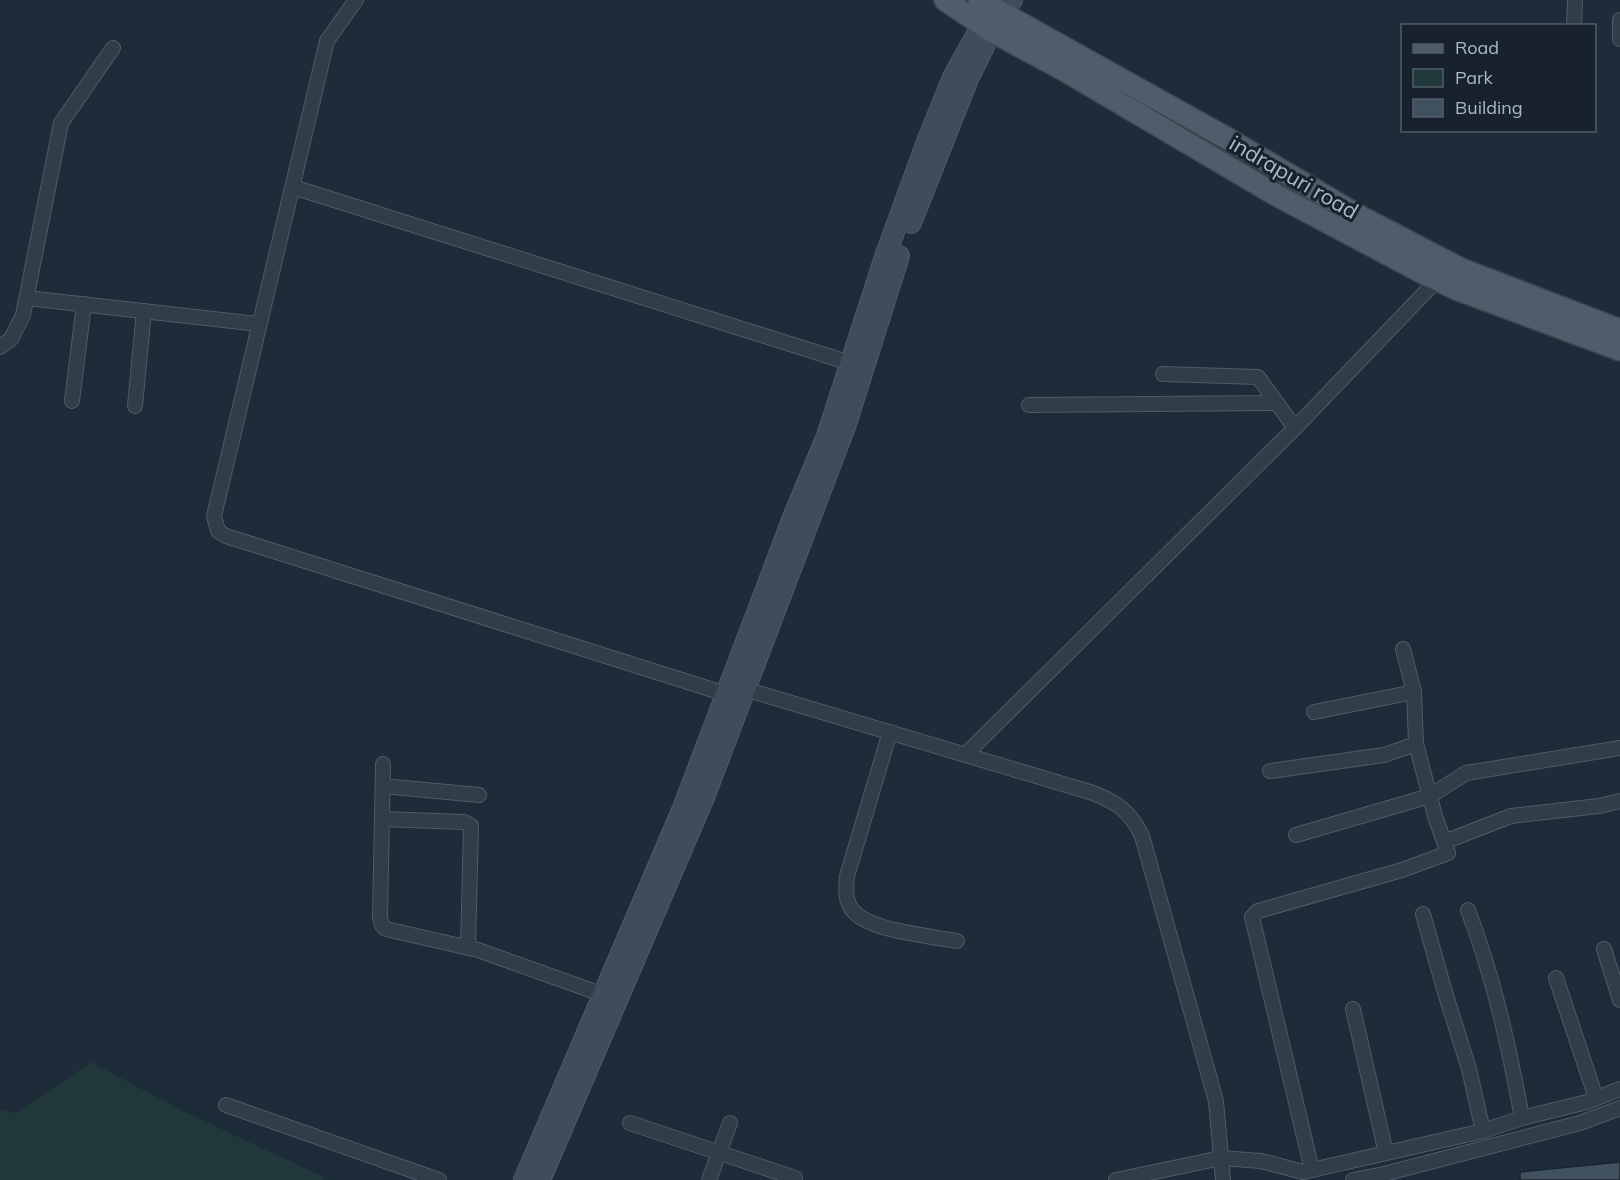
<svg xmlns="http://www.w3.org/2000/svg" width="1620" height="1180" font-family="Mulish,sans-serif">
  <rect width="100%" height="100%" fill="#1e2b38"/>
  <!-- green -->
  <path fill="#203839" d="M91 1062 185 1112 324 1177 323 1180H0V1110L16 1113Z"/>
  <!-- building -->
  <path fill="#405160" stroke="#19242f" stroke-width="1.5" d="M1620 1162V1180H1520V1172Z"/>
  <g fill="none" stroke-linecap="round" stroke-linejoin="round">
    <!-- street casing -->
    <g stroke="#4f5b67" stroke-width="16">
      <g id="street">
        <path d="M356 0 327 41 214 516 218 531 226 536 726 694"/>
        <path d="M1620 20V39"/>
        <path d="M1574 26 1575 0"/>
        <path d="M293 187 850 363"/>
        <path d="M27 298 258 324"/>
        <path d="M0 347 11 339 23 315 61 123 113 48"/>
        <path d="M1163 374 1258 377 1295 428"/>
        <path d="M72 401 84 304"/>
        <path d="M1029 405 1277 403"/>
        <path d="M135 406 144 311"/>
        <path d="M745 689 1093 793C1118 803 1130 811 1142 836L1216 1101 1223 1180"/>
        <path d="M1314 712 1414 692"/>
        <path d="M890 732 847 876C846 887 845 899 851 908 865 931 931 936 957 941"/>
        <path d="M965 755 1295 428 1437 280"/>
        <path d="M383 764 380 917 382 925 386 929 478 950 604 995"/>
        <path d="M1270 771 1384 755 1416 744"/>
        <path d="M383 786 479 795"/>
        <path d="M382 819 464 822 471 826 468 948"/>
        <path d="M1296 835 1430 796 1466 773 1620 748"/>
        <path d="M1444 842 1511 816 1599 806 1620 801"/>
        <path d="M1468 910C1494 978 1509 1047 1522 1118"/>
        <path d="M1423 914 1444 989 1469 1069 1483 1131"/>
        <path d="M1604 949 1620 1000"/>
        <path d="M1556 978 1596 1098"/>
        <path d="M1353 1009 1386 1153"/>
        <path d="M226 1105 439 1180"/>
        <path d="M630 1123 795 1178"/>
        <path d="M1312 1170 1252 917 1258 911 1402 870 1448 853 1435 816 1416 744 1414 692 1403 649"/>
        <path d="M709 1180 730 1123"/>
        <path d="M1116 1180 1221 1158 1261 1161 1303 1172 1483 1131 1522 1118 1587 1102 1620 1089"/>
        <path d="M1353 1180 1384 1174 1580 1123 1620 1108"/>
      </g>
    </g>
    <!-- secondary casing -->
    <g stroke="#4f5b67" stroke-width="22">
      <g id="secondary">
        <path d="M911 223 968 79 986 42"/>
        <path d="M524 1180 683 808 794 515 827 436 886 254 928 139 953 77 982 25 1002 13 1012 0"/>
        <path d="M540 1180 703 800 846 424 899 256"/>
      </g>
    </g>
    <!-- primary casing -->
    <g stroke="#3b4652" stroke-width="24">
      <g id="primary">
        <path d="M945 0 991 31 1062 69 1276 195 1423 273 1456 289 1620 350"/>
        <path d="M979 0 1230 140 1361 217 1461 269 1620 330"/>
      </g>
    </g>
    <!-- street -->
    <use href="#street" stroke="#313d48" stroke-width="14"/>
    <!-- secondary -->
    <use href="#secondary" stroke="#3f4c5c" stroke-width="20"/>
    <!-- primary -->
    <use href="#primary" stroke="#4f5c69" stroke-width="21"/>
  </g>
  <g text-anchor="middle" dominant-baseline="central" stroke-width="6" stroke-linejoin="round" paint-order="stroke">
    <!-- street labels -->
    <g font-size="22" fill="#abb8c6" stroke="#17222c">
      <text transform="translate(1294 177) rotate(30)">indrapuri road</text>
    </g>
  </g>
  <!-- legend -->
  <rect x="1401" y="24" width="195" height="108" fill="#17222c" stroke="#525e6a" stroke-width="1.5"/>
  <rect x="1413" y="44" width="30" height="9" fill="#4f5c69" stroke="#525e6a" stroke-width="1.5"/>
  <text x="1455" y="54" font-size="18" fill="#abb8c6">Road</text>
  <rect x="1413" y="69" width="30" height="18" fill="#203839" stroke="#525e6a" stroke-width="1.5"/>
  <text x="1455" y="84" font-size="18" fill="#abb8c6">Park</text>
  <rect x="1413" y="99" width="30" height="18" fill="#405160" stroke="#525e6a" stroke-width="1.5"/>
  <text x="1455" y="114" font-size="18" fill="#abb8c6">Building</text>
</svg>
